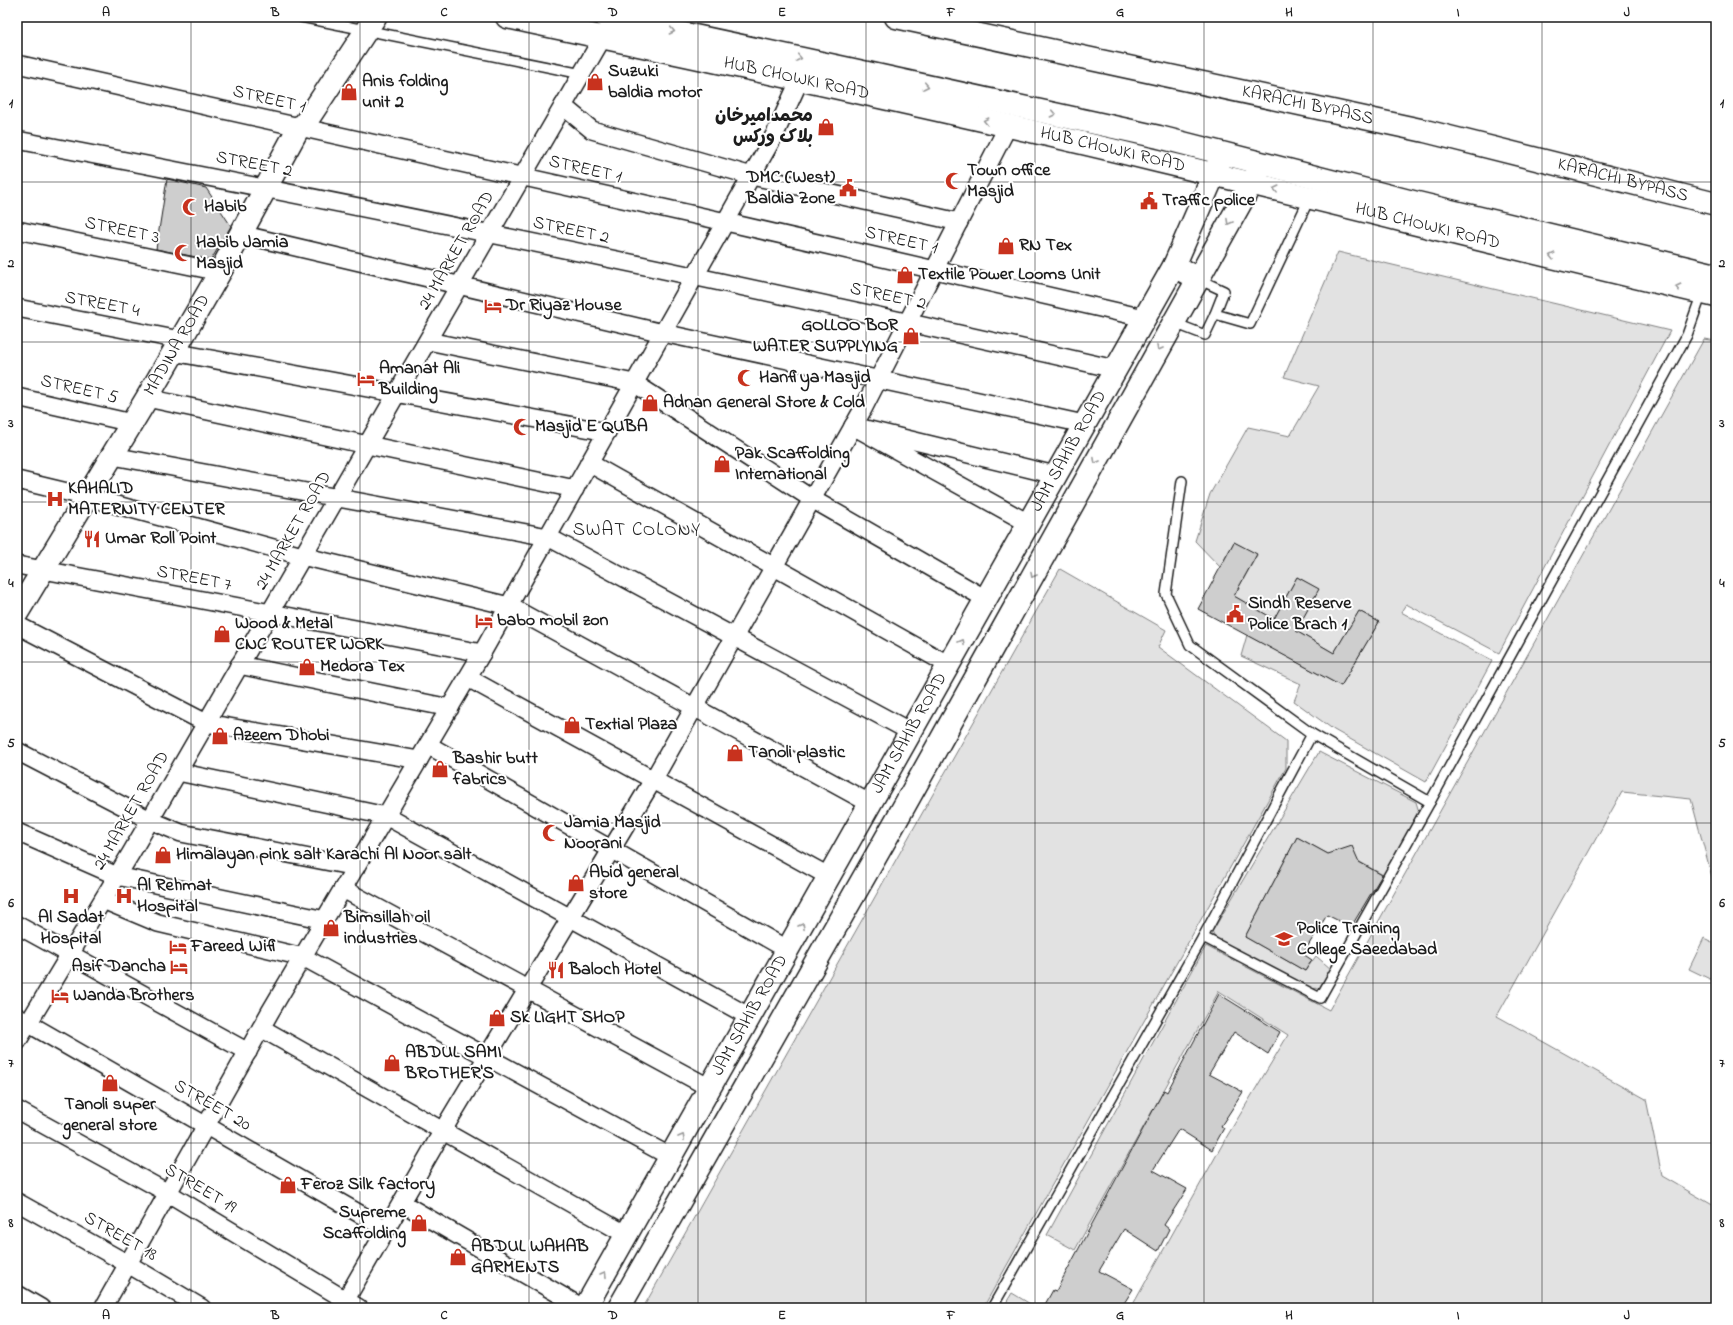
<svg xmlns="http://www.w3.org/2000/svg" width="1733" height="1325" font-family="'Indie Flower','Playpen Sans Arabic',sans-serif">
  <rect width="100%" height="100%" fill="#fff"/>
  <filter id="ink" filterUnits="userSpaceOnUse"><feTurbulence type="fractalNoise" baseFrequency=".025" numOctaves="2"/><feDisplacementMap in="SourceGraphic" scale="8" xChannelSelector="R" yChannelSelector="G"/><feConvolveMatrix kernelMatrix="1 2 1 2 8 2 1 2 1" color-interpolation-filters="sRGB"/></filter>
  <g filter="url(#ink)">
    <!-- green -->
    <g fill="#e2e2e2" stroke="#7f7f7f">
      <path d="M1338 252 1670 331 1499 653 1406 604 1401 612 1492 661 1426 782 1334 730 1294 701 1301 684 1241 656 1247 635 1341 686 1379 622 1359 611 1334 653 1296 631 1318 589 1297 577 1274 619 1234 596 1257 555 1234 542 1220 567 1195 541 1210 494 1248 427 1290 436 1319 386 1284 377Z"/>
      <path d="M1704 339 1716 341V892L1691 799 1622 792 1497 1016 1646 1099 1662 1176 1716 1207V1308H1131L1226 1138 1288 1035 1219 991 1075 1250 1047 1235 1206 946 1329 1010Z"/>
      <path d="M1060 569 1166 630 1158 647 1286 741V768L983 1308H643Z"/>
      <path d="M1319 752 1416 802 1419 812 1383 875 1358 861 1328 854 1297 837 1245 937 1305 971 1316 956 1331 969 1321 988 1306 989 1215 938 1212 932Z"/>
      <path d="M1704 938 1716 944V982L1689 969Z"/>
      <path d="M1012 1293 1037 1308H1003Z"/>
    </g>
    <!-- building -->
    <g fill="#cecece" stroke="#1c1c1c">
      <path d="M167 179 206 188 231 226 211 260 156 249Z"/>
      <path d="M1234 542 1257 554 1234 596 1274 619 1297 577 1319 589 1296 631 1334 653 1359 611 1379 622 1341 686 1198 609Z"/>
      <path d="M1297 837 1328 854 1352 846 1359 862 1382 875 1351 927 1327 915 1303 954 1312 960 1305 971 1245 937Z"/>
      <path d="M1219 994 1280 1032 1268 1054 1234 1032 1209 1074 1243 1092 1221 1126 1224 1128 1212 1150 1179 1129 1153 1170 1187 1189 1164 1225 1169 1229 1158 1251 1124 1229 1099 1271 1133 1289 1121 1308H1043L1053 1290 1056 1291 1164 1090 1167 1092Z"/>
    </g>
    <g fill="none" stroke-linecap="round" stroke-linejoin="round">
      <!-- lane casing -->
      <g stroke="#1c1c1c" stroke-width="12">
        <g id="lane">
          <path d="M301 17 582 74"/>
          <path d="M1198 279 1224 291 1215 314 1250 324 1310 197"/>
          <path d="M1174 323 1205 335 1215 314"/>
          <path d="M1182 481 1166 594 1190 645 1312 734"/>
          <path d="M1203 937 1312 734 1430 802"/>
          <path d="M992 1308 1203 937 1320 998 1430 802 1687 335 1702 293"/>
        </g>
      </g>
      <!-- street casing -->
      <g stroke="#1c1c1c" stroke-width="20">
        <g id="street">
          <path d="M17 64 726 222 1144 318"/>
          <path d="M563 106 592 130 752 176 959 222"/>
          <path d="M17 140C384 210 751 286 1115 369"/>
          <path d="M17 230 220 272"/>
          <path d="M240 234 663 333 1084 424"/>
          <path d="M17 308 180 340"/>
          <path d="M428 341 634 383 812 499 986 599"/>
          <path d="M173 352 607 432"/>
          <path d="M17 397 132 423"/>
          <path d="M147 398 575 489"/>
          <path d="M113 456 548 537 911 732"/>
          <path d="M589 463 949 665"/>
          <path d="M17 480 88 497 302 556 509 606 871 804"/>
          <path d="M1028 523 853 426 1055 475"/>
          <path d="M17 565 482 653"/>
          <path d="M17 625 206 723 419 760"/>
          <path d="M239 665 450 708"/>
          <path d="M468 678 830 877"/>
          <path d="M428 745 788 950"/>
          <path d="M17 751 150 820 181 833 356 867"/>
          <path d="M178 772 386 816 750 1017"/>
          <path d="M17 832 117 876 325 920"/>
          <path d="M343 889 710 1088"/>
          <path d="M103 900 158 923 303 957 671 1157"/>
          <path d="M17 925 248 1052"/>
          <path d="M17 1017 386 1229"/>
          <path d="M261 1028 627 1235"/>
          <path d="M17 1042 131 853 603 37"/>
          <path d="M17 1110 168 1193 359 1308"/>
          <path d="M17 1202 128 1264 202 1308"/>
          <path d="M402 1203 583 1308"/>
          <path d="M17 1294 41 1308"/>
          <path d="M103 1308 270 1012 482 653 775 134 800 79"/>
          <path d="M341 1308 449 1120 656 775 863 409 1008 126"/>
        </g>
      </g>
      <!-- secondary casing -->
      <g stroke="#1c1c1c" stroke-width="25">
        <g id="secondary">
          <path d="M1174 266 1198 279"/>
          <path id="s1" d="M17 613 147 398 220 272 299 127 304 125 375 17"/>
        </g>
      </g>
      <!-- primary casing -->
      <g stroke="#1c1c1c" stroke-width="25">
        <g id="primary">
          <path id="s2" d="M585 1308 1174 266 1221 158"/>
          <path d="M619 1308 897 819 1260 168"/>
        </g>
      </g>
      <!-- highway casing -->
      <g stroke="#1c1c1c" stroke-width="25">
        <g id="highway">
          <path id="s3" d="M507 17C724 63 942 109 1158 161 1344 205 1530 253 1716 296"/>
          <path d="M606 17 849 69 1159 137 1409 201 1716 275"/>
          <path id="s4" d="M896 17 1425 131 1716 204"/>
        </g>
      </g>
      <!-- lane -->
      <use href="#lane" stroke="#fff" stroke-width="9"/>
      <!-- street -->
      <use href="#street" stroke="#fff" stroke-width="17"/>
      <!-- secondary -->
      <use href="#secondary" stroke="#fff" stroke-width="22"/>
      <!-- primary -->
      <use href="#primary" stroke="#fff" stroke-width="22"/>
      <!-- highway -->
      <use href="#highway" stroke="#fff" stroke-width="22"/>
    </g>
    <!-- one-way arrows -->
    <defs><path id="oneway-chevron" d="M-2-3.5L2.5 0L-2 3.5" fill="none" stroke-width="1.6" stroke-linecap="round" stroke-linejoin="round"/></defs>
    <g stroke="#999">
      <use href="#oneway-chevron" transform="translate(672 31) rotate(12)"/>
      <use href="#oneway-chevron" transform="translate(799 58) rotate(12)"/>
      <use href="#oneway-chevron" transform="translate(926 86) rotate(12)"/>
      <use href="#oneway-chevron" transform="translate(1053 114) rotate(12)"/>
      <use href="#oneway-chevron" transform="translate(986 121) rotate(-167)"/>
      <use href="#oneway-chevron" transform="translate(1276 189) rotate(-166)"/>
      <use href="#oneway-chevron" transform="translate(1229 222) rotate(119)"/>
      <use href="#oneway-chevron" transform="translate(1552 256) rotate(-166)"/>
      <use href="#oneway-chevron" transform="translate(1678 287) rotate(-166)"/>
      <use href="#oneway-chevron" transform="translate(1159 348) rotate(119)"/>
      <use href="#oneway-chevron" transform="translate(1096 461) rotate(119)"/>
      <use href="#oneway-chevron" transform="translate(1033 575) rotate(119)"/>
      <use href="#oneway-chevron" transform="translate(962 642) rotate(-61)"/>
      <use href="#oneway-chevron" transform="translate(802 926) rotate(-61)"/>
      <use href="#oneway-chevron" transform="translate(682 1137) rotate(-61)"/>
      <use href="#oneway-chevron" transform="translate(604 1274) rotate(-60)"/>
    </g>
  </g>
  <!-- grid -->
  <path fill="none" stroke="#1c1c1c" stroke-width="1" stroke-opacity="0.55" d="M191 17V1308M360 17V1308M529 17V1308M698 17V1308M866 17V1308M1035 17V1308M1204 17V1308M1373 17V1308M1542 17V1308M17 182H1716M17 342H1716M17 502H1716M17 662H1716M17 823H1716M17 983H1716M17 1143H1716"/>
  <!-- icons -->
  <defs>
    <g id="shop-bare" transform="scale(1.38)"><path d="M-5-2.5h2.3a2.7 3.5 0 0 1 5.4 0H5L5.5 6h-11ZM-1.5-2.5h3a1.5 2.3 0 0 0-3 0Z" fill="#c8321e" stroke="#fff" stroke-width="2.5" paint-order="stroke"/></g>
    <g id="mosque-bare" transform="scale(1.38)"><path d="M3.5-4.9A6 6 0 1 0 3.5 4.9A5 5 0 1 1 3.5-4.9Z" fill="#c8321e" stroke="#fff" stroke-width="2.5" paint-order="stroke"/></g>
    <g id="civic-bare" transform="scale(1.38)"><path d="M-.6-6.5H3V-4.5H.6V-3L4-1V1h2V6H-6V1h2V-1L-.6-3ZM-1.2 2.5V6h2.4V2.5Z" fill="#c8321e" stroke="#fff" stroke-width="2.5" paint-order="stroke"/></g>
    <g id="hotel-bare" transform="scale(1.38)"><path d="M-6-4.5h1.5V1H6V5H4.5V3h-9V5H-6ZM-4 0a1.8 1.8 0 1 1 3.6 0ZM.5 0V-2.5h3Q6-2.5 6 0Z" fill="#c8321e" stroke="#fff" stroke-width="2.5" paint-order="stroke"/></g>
    <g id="hospital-bare" transform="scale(1.38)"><path d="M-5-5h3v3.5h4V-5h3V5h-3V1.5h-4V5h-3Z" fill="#c8321e" stroke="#fff" stroke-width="2.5" paint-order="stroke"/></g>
    <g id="restaurant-bare" transform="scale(1.38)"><path d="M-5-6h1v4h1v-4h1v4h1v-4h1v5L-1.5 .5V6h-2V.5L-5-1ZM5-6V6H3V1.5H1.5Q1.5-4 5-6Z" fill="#c8321e" stroke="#fff" stroke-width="2.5" paint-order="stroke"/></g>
    <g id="university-bare" transform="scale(1.38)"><path d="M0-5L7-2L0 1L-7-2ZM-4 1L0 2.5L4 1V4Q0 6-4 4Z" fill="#c8321e" stroke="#fff" stroke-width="2.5" paint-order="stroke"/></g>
  </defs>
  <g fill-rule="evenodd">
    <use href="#shop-bare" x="595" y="82"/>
    <use href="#shop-bare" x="349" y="92"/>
    <use href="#shop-bare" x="826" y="127"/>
    <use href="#mosque-bare" x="954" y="181"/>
    <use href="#civic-bare" x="848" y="188"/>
    <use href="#civic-bare" x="1149" y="201"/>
    <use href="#mosque-bare" x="191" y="207"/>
    <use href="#shop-bare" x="1006" y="246"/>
    <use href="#mosque-bare" x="183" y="253"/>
    <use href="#shop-bare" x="905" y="275"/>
    <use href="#hotel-bare" x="493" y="306"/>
    <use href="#shop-bare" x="911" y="336"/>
    <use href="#mosque-bare" x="746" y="378"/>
    <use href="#hotel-bare" x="366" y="379"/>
    <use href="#shop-bare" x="650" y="403"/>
    <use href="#mosque-bare" x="522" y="427"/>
    <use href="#shop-bare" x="722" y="464"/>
    <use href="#hospital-bare" x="55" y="499"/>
    <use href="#restaurant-bare" x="92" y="539"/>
    <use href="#civic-bare" x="1235" y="614"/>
    <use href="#hotel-bare" x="484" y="621"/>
    <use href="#shop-bare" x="222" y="634"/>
    <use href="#shop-bare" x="307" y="667"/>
    <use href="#shop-bare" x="572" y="725"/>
    <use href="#shop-bare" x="220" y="736"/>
    <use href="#shop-bare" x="735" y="753"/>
    <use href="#shop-bare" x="440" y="769"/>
    <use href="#mosque-bare" x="551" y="833"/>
    <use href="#shop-bare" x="163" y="855"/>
    <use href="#shop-bare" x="576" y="883"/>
    <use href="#hospital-bare" x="71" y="896"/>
    <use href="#hospital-bare" x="124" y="896"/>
    <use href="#shop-bare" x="331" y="928"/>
    <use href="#university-bare" x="1284" y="939"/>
    <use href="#hotel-bare" x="178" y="947"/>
    <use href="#hotel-bare" x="179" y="967"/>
    <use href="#restaurant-bare" x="556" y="970"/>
    <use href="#hotel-bare" x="60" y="996"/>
    <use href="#shop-bare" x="497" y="1018"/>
    <use href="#shop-bare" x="392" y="1063"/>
    <use href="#shop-bare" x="110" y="1083"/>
    <use href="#shop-bare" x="288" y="1185"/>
    <use href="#shop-bare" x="419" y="1223"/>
    <use href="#shop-bare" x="458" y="1257"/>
  </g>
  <g text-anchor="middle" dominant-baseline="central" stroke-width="4" stroke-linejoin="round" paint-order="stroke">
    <!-- poi labels -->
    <g font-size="18" font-weight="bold" fill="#1c1c1c" stroke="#fff" text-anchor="start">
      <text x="608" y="72">Suzuki<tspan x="608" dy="21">baldia motor</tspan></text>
      <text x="362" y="82">Anis folding<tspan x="362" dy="21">unit 2</tspan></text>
      <text x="813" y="117" text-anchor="end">محمداميرخان<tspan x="813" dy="21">بلاک ورکس</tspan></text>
      <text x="967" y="171">Town office<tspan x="967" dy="21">Masjid</tspan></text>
      <text x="835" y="178" text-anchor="end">DMC (West)<tspan x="835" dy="21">Baldia Zone</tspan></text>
      <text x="1162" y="201">Traffic police</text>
      <text x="204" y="207">Habib</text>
      <text x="196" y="243">Habib Jamia<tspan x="196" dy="21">Masjid</tspan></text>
      <text x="1019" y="246">RN Tex</text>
      <text x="918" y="275">Textile Power Looms Unit</text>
      <text x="506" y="306">Dr Riyaz House</text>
      <text x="898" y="326" text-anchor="end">GOLLOO BOR<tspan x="898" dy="21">WATER SUPPLYING</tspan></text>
      <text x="379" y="369">Amanat Ali<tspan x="379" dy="21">Building</tspan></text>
      <text x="759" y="378">Hanfiya Masjid</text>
      <text x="663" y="403">Adnan General Store &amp; Cold</text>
      <text x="535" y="427">Masjid E QUBA</text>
      <text x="735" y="454">Pak Scaffolding<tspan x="735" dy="21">International</tspan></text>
      <text x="68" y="489">KAHALID<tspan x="68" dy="21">MATERNITY CENTER</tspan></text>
      <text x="105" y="539">Umar Roll Point</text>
      <text x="1248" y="604">Sindh Reserve<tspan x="1248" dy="21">Police Brach 1</tspan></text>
      <text x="497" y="621">babo mobil zon</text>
      <text x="235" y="624">Wood &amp; Metal<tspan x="235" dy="21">CNC ROUTER WORK</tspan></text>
      <text x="320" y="667">Medora Tex</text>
      <text x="585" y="725">Textial Plaza</text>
      <text x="233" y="736">Azeem Dhobi</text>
      <text x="748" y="753">Tanoli plastic</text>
      <text x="453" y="759">Bashir butt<tspan x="453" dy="21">fabrics</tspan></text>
      <text x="564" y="823">Jamia Masjid<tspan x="564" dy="21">Noorani</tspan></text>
      <text x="176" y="855">Himalayan pink salt Karachi Al Noor salt</text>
      <text x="589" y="873">Abid general<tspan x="589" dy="21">store</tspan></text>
      <text x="137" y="886">Al Rehmat<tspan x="137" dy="21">Hospital</tspan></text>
      <text x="71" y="918" text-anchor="middle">Al Sadat<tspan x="71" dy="21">Hospital</tspan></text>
      <text x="344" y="918">Bimsillah oil<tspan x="344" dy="21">industries</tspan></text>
      <text x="1297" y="929">Police Training<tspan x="1297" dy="21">College Saeedabad</tspan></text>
      <text x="191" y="947">Fareed Wifi</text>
      <text x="166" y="967" text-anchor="end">Asif Dancha</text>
      <text x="569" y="970">Baloch Hotel</text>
      <text x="73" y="996">Wanda Brothers</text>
      <text x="510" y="1018">Sk LIGHT SHOP</text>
      <text x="405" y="1053">ABDUL SAMI<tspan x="405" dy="21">BROTHER'S</tspan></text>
      <text x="110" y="1105" text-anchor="middle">Tanoli super<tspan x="110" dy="21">general store</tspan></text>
      <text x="301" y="1185">Feroz Silk factory</text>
      <text x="406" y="1213" text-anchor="end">Supreme<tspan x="406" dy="21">Scaffolding</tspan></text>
      <text x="471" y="1247">ABDUL WAHAB<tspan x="471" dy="21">GARMENTS</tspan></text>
    </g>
    <!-- street labels -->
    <g font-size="18" fill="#1c1c1c" stroke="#fff">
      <text stroke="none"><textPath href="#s3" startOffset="296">HUB CHOWKI ROAD</textPath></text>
      <text transform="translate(269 100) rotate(13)">STREET 1</text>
      <text stroke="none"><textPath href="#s4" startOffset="421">KARACHI BYPASS</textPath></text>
      <text stroke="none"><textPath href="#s3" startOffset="620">HUB CHOWKI ROAD</textPath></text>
      <text transform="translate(254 165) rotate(11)">STREET 2</text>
      <text transform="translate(585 170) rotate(13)">STREET 1</text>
      <text stroke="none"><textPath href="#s4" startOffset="745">KARACHI BYPASS</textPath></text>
      <text stroke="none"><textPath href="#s3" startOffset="944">HUB CHOWKI ROAD</textPath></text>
      <text transform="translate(122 231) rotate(12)">STREET 3</text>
      <text transform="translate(571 231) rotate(12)">STREET 2</text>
      <text transform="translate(901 241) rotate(13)">STREET 1</text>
      <text transform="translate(457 251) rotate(-60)">24 MARKET ROAD</text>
      <text transform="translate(888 297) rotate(12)">STREET 2</text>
      <text transform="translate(102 305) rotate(11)">STREET 4</text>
      <text stroke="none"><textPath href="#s1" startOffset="312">MADINA ROAD</textPath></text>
      <text transform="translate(79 390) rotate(13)">STREET 5</text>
      <text stroke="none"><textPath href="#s2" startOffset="984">JAM SAHIB ROAD</textPath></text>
      <text transform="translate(294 531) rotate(-60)">24 MARKET ROAD</text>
      <text transform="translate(194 579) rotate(11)">STREET 7</text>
      <text stroke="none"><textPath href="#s2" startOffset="660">JAM SAHIB ROAD</textPath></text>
      <text transform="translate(132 811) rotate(-60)">24 MARKET ROAD</text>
      <text stroke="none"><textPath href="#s2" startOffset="336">JAM SAHIB ROAD</textPath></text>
      <text transform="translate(212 1106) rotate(30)">STREET 20</text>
      <text transform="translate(200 1189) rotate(31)">STREET 19</text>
      <text transform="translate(120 1237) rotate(30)">STREET 18</text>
    </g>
    <!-- neighbourhood labels -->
    <g font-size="19" letter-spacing="1" fill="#1c1c1c" stroke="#fff">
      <text x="637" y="530">SWAT COLONY</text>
    </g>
  </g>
  <!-- margin -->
  <rect width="1733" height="1325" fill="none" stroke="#fff" stroke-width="44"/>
  <rect x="22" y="22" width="1689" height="1281" fill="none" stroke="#1c1c1c" stroke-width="1.5"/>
  <g font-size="13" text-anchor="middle" font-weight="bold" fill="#1c1c1c">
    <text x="106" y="16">A</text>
    <text x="275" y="16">B</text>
    <text x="444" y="16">C</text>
    <text x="613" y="16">D</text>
    <text x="782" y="16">E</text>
    <text x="951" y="16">F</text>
    <text x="1120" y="16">G</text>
    <text x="1289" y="16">H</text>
    <text x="1458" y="16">I</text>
    <text x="1627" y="16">J</text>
    <text x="11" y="107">1</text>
    <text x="1722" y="107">1</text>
    <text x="11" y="267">2</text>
    <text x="1722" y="267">2</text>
    <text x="11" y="427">3</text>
    <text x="1722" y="427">3</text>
    <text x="11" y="587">4</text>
    <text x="1722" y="587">4</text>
    <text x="11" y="747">5</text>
    <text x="1722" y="747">5</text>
    <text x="11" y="907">6</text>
    <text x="1722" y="907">6</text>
    <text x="11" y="1067">7</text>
    <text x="1722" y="1067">7</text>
    <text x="11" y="1227">8</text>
    <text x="1722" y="1227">8</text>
    <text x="106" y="1319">A</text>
    <text x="275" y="1319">B</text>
    <text x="444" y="1319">C</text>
    <text x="613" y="1319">D</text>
    <text x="782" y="1319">E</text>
    <text x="951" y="1319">F</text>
    <text x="1120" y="1319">G</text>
    <text x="1289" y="1319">H</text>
    <text x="1458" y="1319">I</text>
    <text x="1627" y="1319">J</text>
  </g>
</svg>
